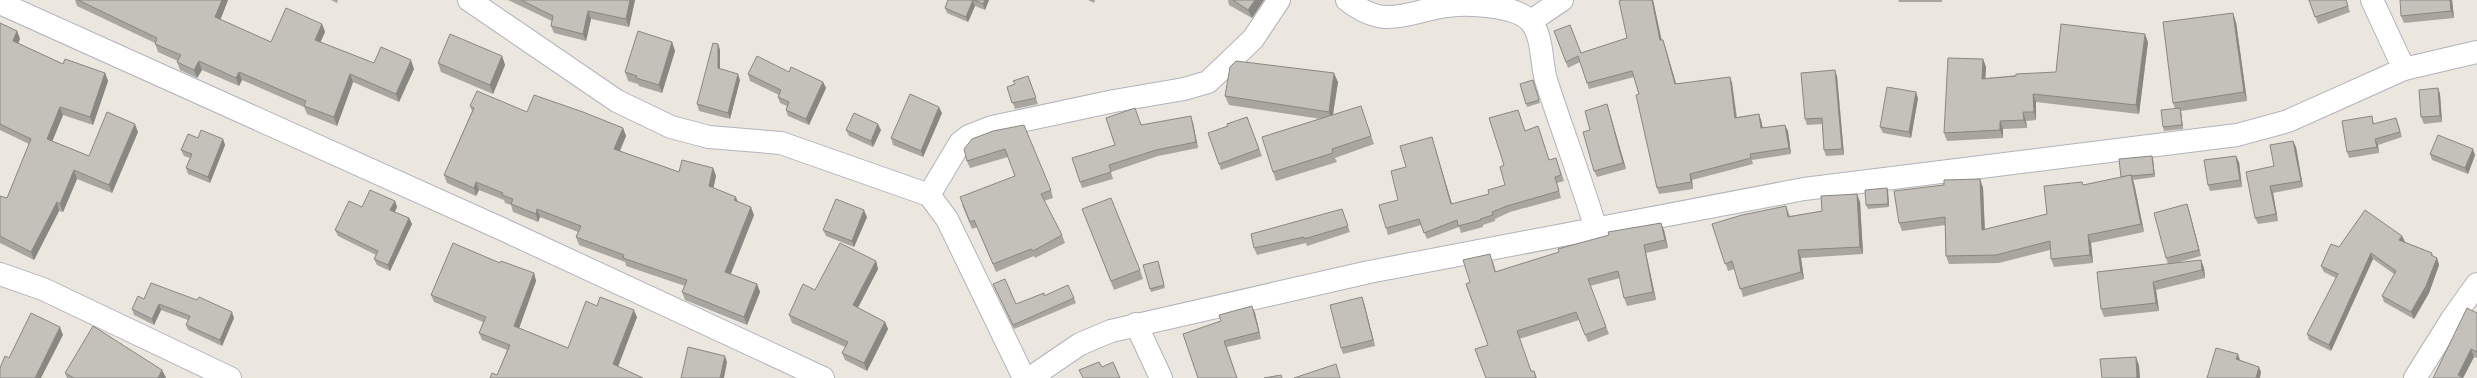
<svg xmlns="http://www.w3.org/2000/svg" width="2477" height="378" font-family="'PT Sans Narrow',sans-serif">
  <rect width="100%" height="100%" fill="#ebe7df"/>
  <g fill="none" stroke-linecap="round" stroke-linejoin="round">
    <!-- minor casing -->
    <g stroke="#b2b3bd" stroke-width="24">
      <g id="minor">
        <path d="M469 0 617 101 671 127 709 137 781 143 929 195 947 219 1024 378"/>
        <path d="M1347 0C1357 8 1371 16 1385 17 1407 18 1427 8 1447 6 1468 3 1517 5 1531 22 1543 36 1541 63 1546 80 1562 130 1581 179 1596 229"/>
        <path d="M2372 0 2404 69"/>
        <path d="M0 3 502 229 823 378"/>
        <path d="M1531 21 1562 0"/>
        <path d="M929 195 960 143 969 136 992 127 1114 101 1184 89 1208 82 1253 39 1279 0"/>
        <path d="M0 274 43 289 230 378"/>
        <path d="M1136 324 1161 378"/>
        <path d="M1030 378 1080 344 1111 331 1369 272 1804 189 2237 135 2288 121 2404 69 2477 52"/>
        <path d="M2415 378 2452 319 2477 284"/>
      </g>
    </g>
    <!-- minor -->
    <use href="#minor" stroke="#fff" stroke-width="22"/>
  </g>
  <!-- wall -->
  <g fill="#a9a6a0">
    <path d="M75 0H228L220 20 271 42 322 24 325 32 320 42 374 63 414 69 399 102 353 82 337 126 307 114 304 107 242 80 239 86 202 70 197 78 180 70 177 62 178 61 158 52 155 43 77 6Z"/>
    <path d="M331 0H338L337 3Z"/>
    <path d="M508 0H635L629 27 591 19 586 41 554 33 551 26 552 21Z"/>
    <path d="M948 0H989L985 10 975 6 968 22 947 13 945 8Z"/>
    <path d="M1088 0H1095L1094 3Z"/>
    <path d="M1228 0H1264L1252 18 1229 5Z"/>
    <path d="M1653 0 1661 40 1665 46 1676 84 1730 77 1732 83 1737 117 1759 114 1761 120 1763 128 1788 131 1791 154 1752 160 1753 164 1692 180 1693 189 1659 194 1657 188 1639 94 1634 77 1589 89 1580 62 1568 68 1554 31 1581 53 1627 38Z"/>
    <path d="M1898 0H1942V2H1899Z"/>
    <path d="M2309 0H2346L2350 12 2318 24Z"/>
    <path d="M2452 0 2454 18 2404 23 2401 16Z"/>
    <path d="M2236 22 2247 101 2181 111 2183 129 2164 131 2163 127 2175 109 2173 103Z"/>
    <path d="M0 23 17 31 20 39 18 43 63 64 105 73 108 81 93 125 63 115 52 141 89 156 138 132 112 193 77 179 63 212 59 211 34 260 0 243V196L7 198 29 144 0 130Z"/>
    <path d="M672 42 675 51 662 93 639 86 638 84 628 81 625 72Z"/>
    <path d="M2148 42 2139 114 2036 102V120L2026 121 2027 128 2003 129V138L1947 141 1944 133 1983 59 1986 67 1985 78 2056 72Z"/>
    <path d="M718 44 720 50V69L740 80 730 119 699 111 697 104Z"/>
    <path d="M502 56 505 65 493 94 441 72 438 63Z"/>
    <path d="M789 72 823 82 826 88 809 125 788 116 786 110 787 106 780 103 778 97 779 95 750 81 748 74Z"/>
    <path d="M1028 76 1038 104 1015 109 1007 87 1015 84Z"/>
    <path d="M1837 76 1844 155 1826 156 1824 150 1822 124 1807 125 1805 119Z"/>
    <path d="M1533 80 1540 103 1527 107 1520 84Z"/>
    <path d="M1338 82 1333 115 1361 106 1374 144 1335 158 1337 162 1276 181 1273 172 1321 119 1229 105 1225 96Z"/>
    <path d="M2438 88 2440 94 2442 122 2424 124 2421 117Z"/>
    <path d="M1918 98 1911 138 1883 133 1880 127Z"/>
    <path d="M1607 104 1626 169 1597 177 1594 171 1590 130Z"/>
    <path d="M470 106 527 112 623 128 626 136 620 151 679 172 713 168 716 176 713 188 738 202 754 215 731 274 757 284 760 292 747 325 685 300 682 292 685 286 626 266 625 262 579 245 576 237 578 232 540 217 538 222 513 212 511 205 505 203 504 200 479 190 476 196 447 183 444 175 472 111Z"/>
    <path d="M942 113 923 157 893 145 891 138Z"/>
    <path d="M2372 116 2374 124 2398 123 2402 137 2378 145 2379 153 2349 158 2347 152Z"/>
    <path d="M1247 117 1262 156 1221 170 1208 133 1228 126Z"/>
    <path d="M1193 123 1198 148 1158 156 1111 172 1113 179 1082 188 1080 182 1115 145 1141 125Z"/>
    <path d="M1538 126 1549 160 1556 158 1564 181 1557 183 1561 198 1510 212 1495 219V221L1483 225V227L1461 233 1459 227 1427 239 1421 225 1388 235 1386 228 1398 200 1406 167 1432 137 1452 204 1489 194 1505 185 1504 165 1525 131Z"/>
    <path d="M846 130H881L873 147 849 136Z"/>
    <path d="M993 131 1051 190 1053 198 1044 201 1062 235 1065 243 1035 258 1034 256 996 272 977 227 972 229 962 205 1015 176 1008 157 970 168 967 161Z"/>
    <path d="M198 138 223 139 225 145 210 183 188 174 186 168 190 158 184 156 181 150Z"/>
    <path d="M2296 147 2303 187 2273 193 2278 221 2258 224 2255 218 2274 166Z"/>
    <path d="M2430 154 2475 155 2468 174 2432 160Z"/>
    <path d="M2152 156 2153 159 2155 177 2133 180 2134 183 2144 232 2091 243 2093 263 2054 267 2051 259 2050 250 1999 263 1949 264 1946 256 1945 225 1902 231 1899 223 1944 185 1980 179 1983 188 1985 229 2047 214 2082 182 2083 185 2121 177Z"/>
    <path d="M2239 162 2242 187 2210 191 2208 185Z"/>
    <path d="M1887 188 1888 191 1889 207 1868 209 1866 205Z"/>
    <path d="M1857 194 1860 202 1863 254 1801 258 1804 279 1743 297 1735 269 1728 271 1712 224 1786 206 1790 216 1822 211Z"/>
    <path d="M395 201 397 207 394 212 409 218 412 224 390 271 377 265 374 259 376 255 338 236 335 230 362 207Z"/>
    <path d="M1342 209 1350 232 1307 246 1306 243 1257 255 1254 248Z"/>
    <path d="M2189 210 2201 256 2176 263 2201 260 2204 268 2205 278 2156 290 2159 311 2104 317 2101 309 2168 264 2166 258Z"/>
    <path d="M867 217 854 247 826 236 823 230Z"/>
    <path d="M1086 218 1140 270 1143 279 1114 290Z"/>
    <path d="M1664 230 1668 248 1646 253 1656 300 1627 306 1624 298 1620 278 1590 286 1609 334 1588 342 1579 320 1519 339 1531 371H1534L1537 378H1486L1488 345 1470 282 1493 261 1496 272Z"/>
    <path d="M2402 236 2405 242 2432 253 2433 256 2437 258 2439 265 2429 293 2414 319 2384 302 2382 296 2394 274 2373 259 2331 351 2309 340 2307 334 2336 278 2324 272 2321 266 2339 247Z"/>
    <path d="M876 261 878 269 858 308 885 322 888 329 867 371 845 360 842 353 845 347 792 323 789 315 815 290Z"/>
    <path d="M500 263 534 273 536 281 519 328 568 348 597 306 637 317 618 366 497 375 507 350 482 340 479 333 483 322 434 302 431 295Z"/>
    <path d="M1159 264 1165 288 1151 292 1150 289Z"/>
    <path d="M993 284 1016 304 1074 298 1076 303 1014 329Z"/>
    <path d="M1362 297 1364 303 1375 346 1343 354 1341 348Z"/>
    <path d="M144 299 234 318 222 346 188 330 186 325 188 320 161 310 154 325 134 315 132 309Z"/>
    <path d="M1255 313 1261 339 1227 347 1237 378H1198L1183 334Z"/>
    <path d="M2477 313V358L2474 357 2463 378Z"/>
    <path d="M162 370 166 378H67L65 373Z"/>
  </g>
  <!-- shaded-wall -->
  <g fill="#898782">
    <path d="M222 0H228L218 26 215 17Z"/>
    <path d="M630 0H635L629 27 626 19Z"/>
    <path d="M973 0 975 6 968 22 966 17Z"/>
    <path d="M985 0H989L985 10 983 4Z"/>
    <path d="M1255 0H1264L1252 18 1248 10Z"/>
    <path d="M1652 0H1653L1663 46 1660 40Z"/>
    <path d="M2450 0H2452L2454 18 2451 11Z"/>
    <path d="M588 11 591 19 586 41 583 34Z"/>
    <path d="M2233 13 2236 22 2247 101 2244 92Z"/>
    <path d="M322 24 325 32 318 48 315 40Z"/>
    <path d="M17 31 20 39 16 49 13 41Z"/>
    <path d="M2145 34 2148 42 2139 114 2136 105Z"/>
    <path d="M1663 40 1665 46 1678 90 1675 84Z"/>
    <path d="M672 42 675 51 662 93 659 85Z"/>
    <path d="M718 44 720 50V74L718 68Z"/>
    <path d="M502 56 505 65 493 94 490 85Z"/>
    <path d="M1983 59 1986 67 1985 87 1982 79Z"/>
    <path d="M411 60 414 69 399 102 396 94Z"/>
    <path d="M199 61 202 70 197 78 194 70Z"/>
    <path d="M1835 70 1837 76 1844 155 1842 149Z"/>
    <path d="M239 72 242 80 239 86 236 78Z"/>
    <path d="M105 73 108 81 93 125 90 117Z"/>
    <path d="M1334 73 1338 82 1332 120 1329 112Z"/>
    <path d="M350 74 353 82 337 126 334 117Z"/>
    <path d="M738 74 740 80 730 119 728 113Z"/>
    <path d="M1730 77 1732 83 1737 124 1735 118Z"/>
    <path d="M823 82 826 88 809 125 806 119Z"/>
    <path d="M2438 88 2440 94 2442 122 2440 116Z"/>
    <path d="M1916 92 1918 98 1911 138 1909 132Z"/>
    <path d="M2033 94 2036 102V120L2034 112Z"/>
    <path d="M1607 104 1609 110 1626 169 1623 163Z"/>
    <path d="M60 107 63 115 50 147 47 139Z"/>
    <path d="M939 107 942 113 923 157 921 151Z"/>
    <path d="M2180 108 2181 111 2183 129 2182 125Z"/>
    <path d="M2023 112 2026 121 2027 128 2024 120Z"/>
    <path d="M1759 114 1761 120 1764 134 1761 128Z"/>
    <path d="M1191 116 1193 123 1198 148 1196 142Z"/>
    <path d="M2000 121 2003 129V138L2000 130Z"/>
    <path d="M135 124 138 132 112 193 109 185Z"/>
    <path d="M878 124 881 130 873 147 871 141Z"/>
    <path d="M1785 125 1788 131 1791 154 1789 148Z"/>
    <path d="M623 128 626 136 617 157 614 149Z"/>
    <path d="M1432 137 1434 144 1454 211 1451 204Z"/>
    <path d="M223 139 225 145 210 183 208 177Z"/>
    <path d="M2375 139 2378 145 2379 153 2377 147Z"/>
    <path d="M2293 141 2296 147 2303 187 2301 181Z"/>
    <path d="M2473 149 2475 155 2468 174 2465 168Z"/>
    <path d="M2152 156 2153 159 2155 177 2154 174Z"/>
    <path d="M2236 156 2239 162 2242 187 2240 180Z"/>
    <path d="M713 168 716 176 712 194 709 186Z"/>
    <path d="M74 170 77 179 63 212 60 204Z"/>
    <path d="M1690 174 1692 180 1693 189 1691 182Z"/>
    <path d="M2131 175 2134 183 2144 232 2141 224Z"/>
    <path d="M1980 179 1983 188 1985 238 1982 230Z"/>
    <path d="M476 182 479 190 476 196 474 188Z"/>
    <path d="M2270 186 2273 193 2278 221 2276 214Z"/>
    <path d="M1887 188 1888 191 1889 207 1888 204Z"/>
    <path d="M1857 194 1860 202 1863 254 1860 247Z"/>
    <path d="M736 197 739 205 734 200Z"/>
    <path d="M395 201 397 207 393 216 390 210Z"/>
    <path d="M57 202 59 211 34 260 31 252Z"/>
    <path d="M2187 204 2189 210 2201 256 2199 250Z"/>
    <path d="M751 207 754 215 728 280 725 272Z"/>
    <path d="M537 209 540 217 538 222 536 214Z"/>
    <path d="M864 210 867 217 854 247 852 241Z"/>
    <path d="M409 218 412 224 390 271 388 265Z"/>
    <path d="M1661 223 1664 230 1668 248 1665 240Z"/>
    <path d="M2088 235 2091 243 2093 263 2090 255Z"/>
    <path d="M2402 236 2405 242 2399 240Z"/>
    <path d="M1644 245 1646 253 1656 300 1653 292Z"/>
    <path d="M1798 250 1801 258 1804 279 1801 272Z"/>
    <path d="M2371 253 2373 259 2331 351 2329 345Z"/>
    <path d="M2437 258 2439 265 2429 293 2414 319 2411 312Z"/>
    <path d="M2201 260 2204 268 2205 278 2202 270Z"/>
    <path d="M876 261 878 269 855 313 853 305Z"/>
    <path d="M534 273 536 281 517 334 514 326Z"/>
    <path d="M2153 282 2156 290 2159 311 2156 303Z"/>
    <path d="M757 284 760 292 747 325 744 317Z"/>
    <path d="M1362 297 1364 303 1375 346 1373 340Z"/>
    <path d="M159 304 161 310 154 325 152 319Z"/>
    <path d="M1252 306 1255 313 1261 339 1259 332Z"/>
    <path d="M634 310 637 317 616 372 613 364Z"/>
    <path d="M232 312 234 318 222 346 220 340Z"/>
    <path d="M885 322 888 329 867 371 864 363Z"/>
    <path d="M60 327 63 335 41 378H35Z"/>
    <path d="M2471 349 2474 357 2463 378 2458 375Z"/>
    <path d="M2238 354 2240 360 2238 365 2236 359Z"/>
    <path d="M725 356 727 362 724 378H720Z"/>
    <path d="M2136 357 2139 365 2140 378H2137Z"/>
    <path d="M2259 367 2261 372 2260 378H2256Z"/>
    <path d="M162 370 166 378H158Z"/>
  </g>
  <!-- building -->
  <g fill="#c4c1ba" stroke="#898782">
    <path d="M78 0H222L215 17 271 42 286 8 322 24 315 40 374 63 381 47 411 60 396 94 350 74 334 117 304 106 306 101 239 72 236 78 199 61 194 70 177 62 181 55 155 44 157 38Z"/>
    <path d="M521 0H630L626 19 588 11 583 34 551 26 553 16Z"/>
    <path d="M948 0H973L966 17 945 8Z"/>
    <path d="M974 0H985L983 4Z"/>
    <path d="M1233 0H1255L1248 10Z"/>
    <path d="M1622 0H1652L1660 40H1663L1675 84 1730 77 1735 118 1759 114 1761 128 1785 125 1789 148 1750 154 1751 158 1690 174 1691 182 1657 188 1636 95 1639 94 1632 71 1587 83 1578 56 1566 62 1554 31 1570 25 1581 53 1627 38 1619 1Z"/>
    <path d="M2309 0H2346L2348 6 2315 17Z"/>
    <path d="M2400 0H2450L2451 11 2401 16Z"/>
    <path d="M2233 13 2244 92 2173 103 2163 22Z"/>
    <path d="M0 23 17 31 13 41 63 64 65 59 105 73 90 117 60 107 47 139 89 156 107 112 135 124 109 185 74 170 60 204 57 202 31 252 0 236V196L7 198 31 139 0 124Z"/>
    <path d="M2061 24 2145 34 2136 105 2033 94 2034 112H2023L2024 120 2000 121V130L1944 133 1948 58 1983 59 1982 79 2016 76V74L2056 72Z"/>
    <path d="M638 31 672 42 659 85 636 78 637 76 625 72Z"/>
    <path d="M450 34 502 56 490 85 438 63Z"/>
    <path d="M713 43 718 44V68L738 74 728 113 697 104Z"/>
    <path d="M757 56 789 72 791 67 823 82 806 119 786 110 789 102 778 97 781 90 748 74Z"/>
    <path d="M1236 61 1334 73 1329 112 1225 96 1230 67Z"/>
    <path d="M1835 70 1842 149 1824 150 1822 118 1805 119 1801 73Z"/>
    <path d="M1028 76 1036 98 1012 103 1007 87 1015 84 1013 81Z"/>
    <path d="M1533 80 1539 100 1526 104 1520 84Z"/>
    <path d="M1887 87 1916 92 1909 132 1880 127Z"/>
    <path d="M2438 88 2440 116 2421 117 2419 90Z"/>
    <path d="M477 91 527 112 534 95 583 112 623 128 614 149 679 172 682 160 713 168 709 186 736 197 734 200 751 207 725 272 757 284 744 317 682 292 687 280 623 258 624 255 576 237 581 226 537 209 536 214 511 204 513 199 502 195 503 193 476 182 474 188 444 175 474 108 470 106Z"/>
    <path d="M910 94 939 107 921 151 891 138Z"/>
    <path d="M1607 104 1623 163 1594 171 1583 132 1590 130 1585 111Z"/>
    <path d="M1361 106 1371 136 1332 149 1333 153 1273 172 1262 137Z"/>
    <path d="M1135 108 1141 125 1191 116 1196 142 1156 150 1109 165 1111 172 1080 182 1072 158 1115 145 1106 118Z"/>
    <path d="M2180 108 2182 125 2163 127 2161 110Z"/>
    <path d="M1518 110 1525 131 1538 126 1549 160 1556 158 1561 175 1555 177 1559 191 1507 206 1492 212 1493 215 1480 219 1481 220 1458 226 1457 220 1424 233 1419 219 1386 228 1379 205 1398 200 1391 171 1406 167 1400 146 1432 137 1451 204 1489 194 1488 190 1505 185 1500 167 1504 165 1489 118Z"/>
    <path d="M854 113 878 124 871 141 846 130Z"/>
    <path d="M2372 116 2373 124 2396 118 2400 132 2375 139 2377 147 2347 152 2342 121Z"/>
    <path d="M1247 117 1259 149 1219 164 1208 133 1228 126 1227 124Z"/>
    <path d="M1024 125 1051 190 1041 194 1062 235 1033 251 1031 249 993 264 974 220 970 222 960 197 1015 176 1005 149 967 161 964 149 972 139 993 131Z"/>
    <path d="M201 130 223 139 208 177 186 168 192 154 181 150 188 134 198 138Z"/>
    <path d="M2438 135 2473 149 2465 168 2430 154Z"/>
    <path d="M2293 141 2301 181 2270 186 2276 214 2255 218 2246 172 2274 166 2270 145Z"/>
    <path d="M2152 156 2154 174 2131 176V175L2121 177 2119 159Z"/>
    <path d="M2236 156 2240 180 2208 185 2204 160Z"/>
    <path d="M2131 175 2141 224 2088 235 2090 255 2051 259 2050 241 1996 255 1946 256 1945 217 1899 223 1894 191 1944 185V180L1980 179 1982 230 2047 214 2044 186 2082 182 2083 185Z"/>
    <path d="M1887 188 1888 204 1866 205 1865 190Z"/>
    <path d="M370 190 395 201 390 210 409 218 388 265 374 259 378 251 335 230 349 201 362 207Z"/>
    <path d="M1857 194 1860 247 1798 250 1801 272 1740 289 1732 261 1725 264 1712 224 1742 215 1786 206 1788 217 1822 211 1821 196Z"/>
    <path d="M1111 198 1140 270 1111 281 1082 209Z"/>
    <path d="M836 199 864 210 852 241 823 230Z"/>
    <path d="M2187 204 2199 250 2166 258 2154 213Z"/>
    <path d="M1342 209 1348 226 1304 239V237L1254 248 1251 234Z"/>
    <path d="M2365 210 2402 236 2399 240 2432 253 2431 255 2437 258 2426 286 2411 312 2382 296 2396 271 2371 253 2329 345 2307 334 2338 274 2321 266 2331 244 2339 247Z"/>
    <path d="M1661 223 1665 240 1644 245 1653 292 1624 298 1618 271 1588 279 1606 327 1585 335 1576 312 1517 331 1531 371H1534L1536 378H1486L1475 349 1488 345 1466 284 1470 282 1463 260 1490 254 1495 272 1559 252 1558 249 1609 235 1608 232Z"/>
    <path d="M453 243 500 263 501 261 534 273 514 326 568 348 586 301 597 306 600 297 634 310 613 364 643 378H490L492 373 497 375 510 345 479 333 486 317 431 295Z"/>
    <path d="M840 243 876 261 853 305 885 322 864 363 842 353 848 342 789 315 803 284 815 290Z"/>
    <path d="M2201 260 2202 270 2153 282 2156 303 2101 309 2097 272Z"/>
    <path d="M1158 261 1164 285 1150 289 1143 265Z"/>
    <path d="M1005 279 1016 304 1044 293V296L1068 285 1074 298 1013 325 993 284Z"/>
    <path d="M151 283 197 300 199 297 232 312 220 340 186 325 190 316 159 304 152 319 132 309 138 296 144 299Z"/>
    <path d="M1362 297 1373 340 1341 348 1330 305Z"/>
    <path d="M1252 306 1259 332 1224 341 1237 378H1198L1183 334 1221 321 1219 315Z"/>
    <path d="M2467 308 2477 313V352L2471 349 2458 375 2463 378H2433Z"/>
    <path d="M31 313 60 327 35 378H0V368L5 356 9 358Z"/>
    <path d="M93 326 162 370 158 378H74L65 373Z"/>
    <path d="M688 347 725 356 720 378H681Z"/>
    <path d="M2216 348 2238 354 2236 359 2259 367 2256 378H2207Z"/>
    <path d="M2136 357 2137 378H2102L2100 359Z"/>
    <path d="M1099 362 1102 367 1113 362 1120 378H1083L1079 370Z"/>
    <path d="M1336 364 1340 378H1294Z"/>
    <path d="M1281 375 1282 378H1264Z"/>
  </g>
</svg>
